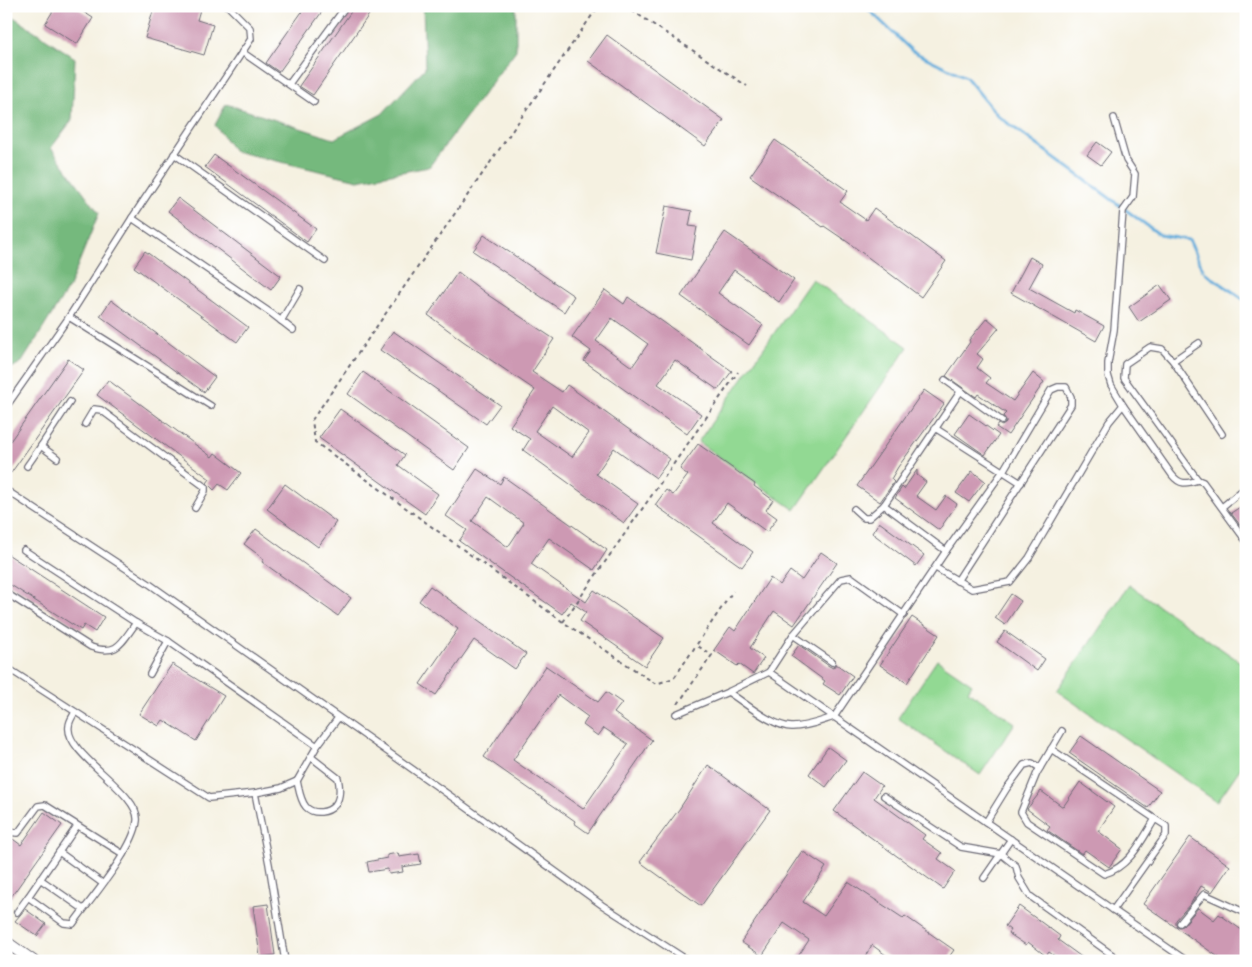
<svg xmlns="http://www.w3.org/2000/svg" width="1252" height="967" font-family="Dekko,sans-serif">
  <rect width="100%" height="100%" fill="#fff"/>
  <filter id="ink" filterUnits="userSpaceOnUse"><feTurbulence type="fractalNoise" baseFrequency=".02" numOctaves="2"/><feDisplacementMap in="SourceGraphic" scale="10" xChannelSelector="R" yChannelSelector="G"/><feConvolveMatrix kernelMatrix="1 2 1 2 8 2 1 2 1" color-interpolation-filters="sRGB"/></filter>
  <filter id="wash" filterUnits="userSpaceOnUse"><feTurbulence type="fractalNoise" baseFrequency=".0096" numOctaves="4" result="noise"/><feDisplacementMap in="SourceGraphic" scale="20" xChannelSelector="R" yChannelSelector="G"/><feGaussianBlur stdDeviation="1.12" result="paint"/><feColorMatrix in="noise" values="0 0 0 0 0 0 0 0 0 0 0 0 0 0 0 0 0 1.4 0 .05"/><feComposite in="paint" operator="in"/></filter>
  <g filter="url(#wash)">
    <rect width="100%" height="100%" fill="#f5f1e1"/>
    <!-- green -->
    <g fill="#92d993" stroke="#5a7e67">
      <path d="M812 279 908 347 795 510 698 442Z"/>
      <path d="M1129 585 1246 666V760L1217 802 1057 691Z"/>
      <path d="M937 660 972 684 968 691 1015 723 980 775 898 718Z"/>
    </g>
    <!-- forest -->
    <g fill="#75b97d" stroke="#4c6e5c">
      <path d="M423 6H516V50L429 167 358 180 234 151 215 125 226 104 334 139 382 114 425 68Z"/>
      <path d="M6 12 75 58 72 120 51 148 99 213 69 287 22 362 6 371V249L10 241 6 195Z"/>
    </g>
    <g fill="none" stroke-linecap="round" stroke-linejoin="round">
      <!-- stream -->
      <path stroke="#65addc" stroke-width="3" d="M865 6 912 51 966 77 998 116 1160 235 1189 240 1204 272 1246 301"/>
    </g>
    <g id="blocks">
      <!-- building -->
      <g fill="#cd99b3" fill-rule="evenodd">
        <path d="M56 6H74L93 18 77 44 45 24Z"/>
        <path d="M158 6H201L197 20 213 25 204 55 145 38 154 8 158 9Z"/>
        <path d="M306 6H326L279 72 266 63Z"/>
        <path d="M355 6H375L313 95 299 86Z"/>
        <path d="M607 35 724 120 705 146 588 61Z"/>
        <path d="M775 140 848 191 840 202 866 220 874 208 946 261 921 297 849 243 824 226 823 227 750 176Z"/>
        <path d="M1097 142 1111 152 1101 165 1087 155Z"/>
        <path d="M214 155 316 229 307 242 205 167Z"/>
        <path d="M178 198 281 276 271 290 168 211Z"/>
        <path d="M666 206 692 211 689 226 697 227 691 260 656 253Z"/>
        <path d="M725 232 794 280 779 302 734 270 718 293 763 325 749 345 681 296Z"/>
        <path d="M484 235 574 296 564 312 473 251Z"/>
        <path d="M145 251 248 327 237 342 134 267Z"/>
        <path d="M1030 257 1042 264 1029 288 1074 313 1075 310 1104 326 1096 341 1011 293Z"/>
        <path d="M458 272 488 295 554 339 532 372 562 392 567 385 670 459 656 478 614 448 596 474 638 504 624 523 523 450 530 439 510 426 535 390 463 341 428 315ZM552 406 589 433 572 457 535 431Z"/>
        <path d="M1160 285 1171 300 1139 322 1129 307Z"/>
        <path d="M605 290 624 304 628 297 732 371 718 390 675 360 658 384 701 414 687 434 584 361 591 351 572 337ZM612 318 648 344 632 367 596 341Z"/>
        <path d="M111 300 215 377 204 392 100 316Z"/>
        <path d="M987 318 999 328 977 354 983 359 977 368 990 378 986 383 1013 401 1033 373 1044 382 1008 435 996 427 998 424 1002 426 1006 423V420L1003 416 1006 413 978 394 976 397 946 376 970 342 969 340Z"/>
        <path d="M393 331 500 405 486 424 380 350Z"/>
        <path d="M68 359 84 370 11 473 6 470V447Z"/>
        <path d="M363 372 469 448 454 470 348 394Z"/>
        <path d="M108 380 212 457 215 453 241 473 228 490 219 484 214 490 207 483 210 479 97 395Z"/>
        <path d="M924 390 944 404 898 467 891 479 894 482 880 502 857 486Z"/>
        <path d="M340 409 405 455 398 465 438 494 425 514 319 438Z"/>
        <path d="M969 414 999 435 985 455 955 434Z"/>
        <path d="M698 444 755 484 754 486 773 500 766 510 777 518 767 532 727 503 713 523 753 552 742 567 655 505 666 490 673 495 688 475 680 469Z"/>
        <path d="M477 469 500 484 504 477 607 550 594 570 549 538 531 564 586 602 594 590 664 638 645 666 580 621 586 612 571 602 562 614 459 541 467 530 446 516ZM488 497 524 523 508 547 472 521Z"/>
        <path d="M917 470V475L926 482 916 496 936 510 946 496 957 504 939 530 895 498 902 487 904 489Z"/>
        <path d="M972 471 985 481 969 502 956 493Z"/>
        <path d="M285 484 336 522 318 547 267 509Z"/>
        <path d="M1246 503V533L1231 513Z"/>
        <path d="M879 522 924 555 916 566 872 533Z"/>
        <path d="M256 529 351 598 338 616 262 562 264 559 244 544Z"/>
        <path d="M821 552 837 563 794 625 774 611 750 648 764 658 753 674 739 664 737 666 714 650 730 627 735 631 770 578 780 585 790 571 802 580Z"/>
        <path d="M6 553 104 617 95 632 84 625 81 630 6 582Z"/>
        <path d="M430 586 526 654 515 669 474 640 436 695 420 684 458 629 419 601Z"/>
        <path d="M1011 594 1021 601 1005 625 995 618Z"/>
        <path d="M912 617 939 635 907 683 880 665Z"/>
        <path d="M1005 631 1045 659 1037 671 997 642Z"/>
        <path d="M799 645 829 666 833 668 836 664 853 676 840 695 823 684 825 681 791 656Z"/>
        <path d="M172 664 224 696 196 741 163 720 159 726 139 714Z"/>
        <path d="M546 666 598 702 606 692 622 703 614 713 652 740 588 833 574 823 575 821 484 757ZM558 695 588 717 583 725 598 736 604 728 628 744 583 809 513 760Z"/>
        <path d="M1081 736 1160 791 1148 808 1069 753Z"/>
        <path d="M828 747 846 760 826 787 809 774Z"/>
        <path d="M708 765 770 810 701 906 640 862 680 808Z"/>
        <path d="M862 772 882 786 874 798 925 835 922 839 942 853 938 859 955 871 943 889 834 811Z"/>
        <path d="M1080 782 1114 807 1098 831 1122 849 1109 867 1085 850 1082 854 1047 830 1050 826 1027 809 1041 791 1063 807Z"/>
        <path d="M44 812 62 825 6 904V842L10 837 21 845Z"/>
        <path d="M1190 837 1230 866 1212 892 1201 886 1191 903 1176 920V925L1179 927 1183 926 1198 908 1214 920 1219 914 1246 933V961H1224L1143 904Z"/>
        <path d="M802 851 826 867 803 902 824 916 848 882 903 918 905 916 954 950 946 961H894L872 945 862 961H795L809 940 784 923 762 956 741 942Z"/>
        <path d="M398 853 399 857 419 854 421 864 402 867 403 872 389 874 388 869 369 872 367 862 387 858V855Z"/>
        <path d="M268 904 275 955 260 957 253 906Z"/>
        <path d="M1019 906 1060 936 1058 940 1087 961H1062L1049 952 1046 956 1028 942 1026 945 1008 933 1010 930 1005 926Z"/>
        <path d="M25 909 46 924 37 936 15 921Z"/>
      </g>
    </g>
  </g>
  <g filter="url(#ink)">
    <use href="#blocks" fill-opacity="0" stroke="#6c6a75" stroke-width="1"/>
    <g fill="none" stroke-linecap="round" stroke-linejoin="round">
      <!-- service casing -->
      <g stroke="#6c6a75" stroke-width="8">
        <g id="service">
          <path d="M242 52 314 102"/>
          <path d="M289 84 346 6"/>
          <path d="M1114 118 1126 160 1135 174 1133 197 1123 211 1114 330 1108 363V375L1111 385 1123 405 1172 475C1180 485 1186 484 1198 480L1203 482 1246 541"/>
          <path d="M174 154 325 261"/>
          <path d="M132 218 271 313 293 330"/>
          <path d="M69 317 211 406"/>
          <path d="M281 321 300 289"/>
          <path d="M1173 361 1199 343"/>
          <path d="M945 380 1002 421"/>
          <path d="M6 407 69 317 132 218 251 39 250 28 228 6"/>
          <path d="M85 424 94 409 101 410 205 487V491L195 508"/>
          <path d="M935 428 1021 483"/>
          <path d="M57 458 41 446 70 402"/>
          <path d="M27 466 41 446"/>
          <path d="M1198 480 1124 378 1125 364 1150 347 1162 349 1173 361 1222 434"/>
          <path d="M6 490 148 583 459 802 602 905 689 961"/>
          <path d="M884 505 946 551"/>
          <path d="M1222 507 1246 487"/>
          <path d="M854 509 864 518H869L884 505 960 392"/>
          <path d="M24 550 136 623 168 641 317 746"/>
          <path d="M936 568 972 589 1010 582 1029 558 1109 422 1123 405"/>
          <path d="M6 593 91 647C118 656 121 643 136 623"/>
          <path d="M793 635 832 662"/>
          <path d="M6 667 209 798 255 793 281 788 297 781 317 746 338 718"/>
          <path d="M769 672 1187 961"/>
          <path d="M150 674 168 641"/>
          <path d="M728 692C744 702 773 727 792 727 807 727 821 721 834 717L946 551 1003 471 1051 390 1058 387H1066L1071 397V405L957 581"/>
          <path d="M75 712C73 716 69 721 69 726 64 754 141 793 137 821 134 849 90 900 73 924L64 923 28 897 77 826"/>
          <path d="M676 714 728 692 769 672 793 635 841 579 851 577 904 615"/>
          <path d="M1062 731 1037 773 1021 812 1027 822 1104 874C1130 867 1142 840 1155 819L1166 826V835L1113 910"/>
          <path d="M1051 749 1155 819"/>
          <path d="M297 781C299 789 300 800 306 807 314 815 328 813 335 805 341 797 340 787 338 778L311 757"/>
          <path d="M255 793 269 864 285 961"/>
          <path d="M884 796 961 847 1001 854 1016 866 1019 878 1030 896 1118 959"/>
          <path d="M986 822 1007 788 1024 765 1032 763 1040 768"/>
          <path d="M6 832 18 833 38 806 45 805 123 854"/>
          <path d="M59 852 102 883"/>
          <path d="M984 878 1011 839"/>
          <path d="M40 879 83 909"/>
          <path d="M17 912 28 897"/>
          <path d="M1180 923 1204 894 1246 913"/>
        </g>
      </g>
      <!-- minor casing -->
      <g stroke="#6c6a75" stroke-width="13">
        <path id="minor" d="M6 942 33 961"/>
      </g>
      <!-- path -->
      <g stroke="#6c6a75" stroke-width="2" stroke-dasharray="4 4" stroke-linecap="butt">
        <path d="M604 6 595 11 312 420 315 442 563 622 656 684 674 678 733 591"/>
        <path d="M625 6 747 86"/>
        <path d="M563 622 738 372"/>
        <path d="M678 704 712 655 696 645"/>
      </g>
      <!-- service -->
      <use href="#service" stroke="#fff" stroke-width="5.5"/>
      <!-- minor -->
      <use href="#minor" stroke="#fff" stroke-width="11"/>
    </g>
  </g>
  <!-- margin -->
  <rect width="1252" height="967" fill="none" stroke="#fff" stroke-width="25"/>
</svg>
